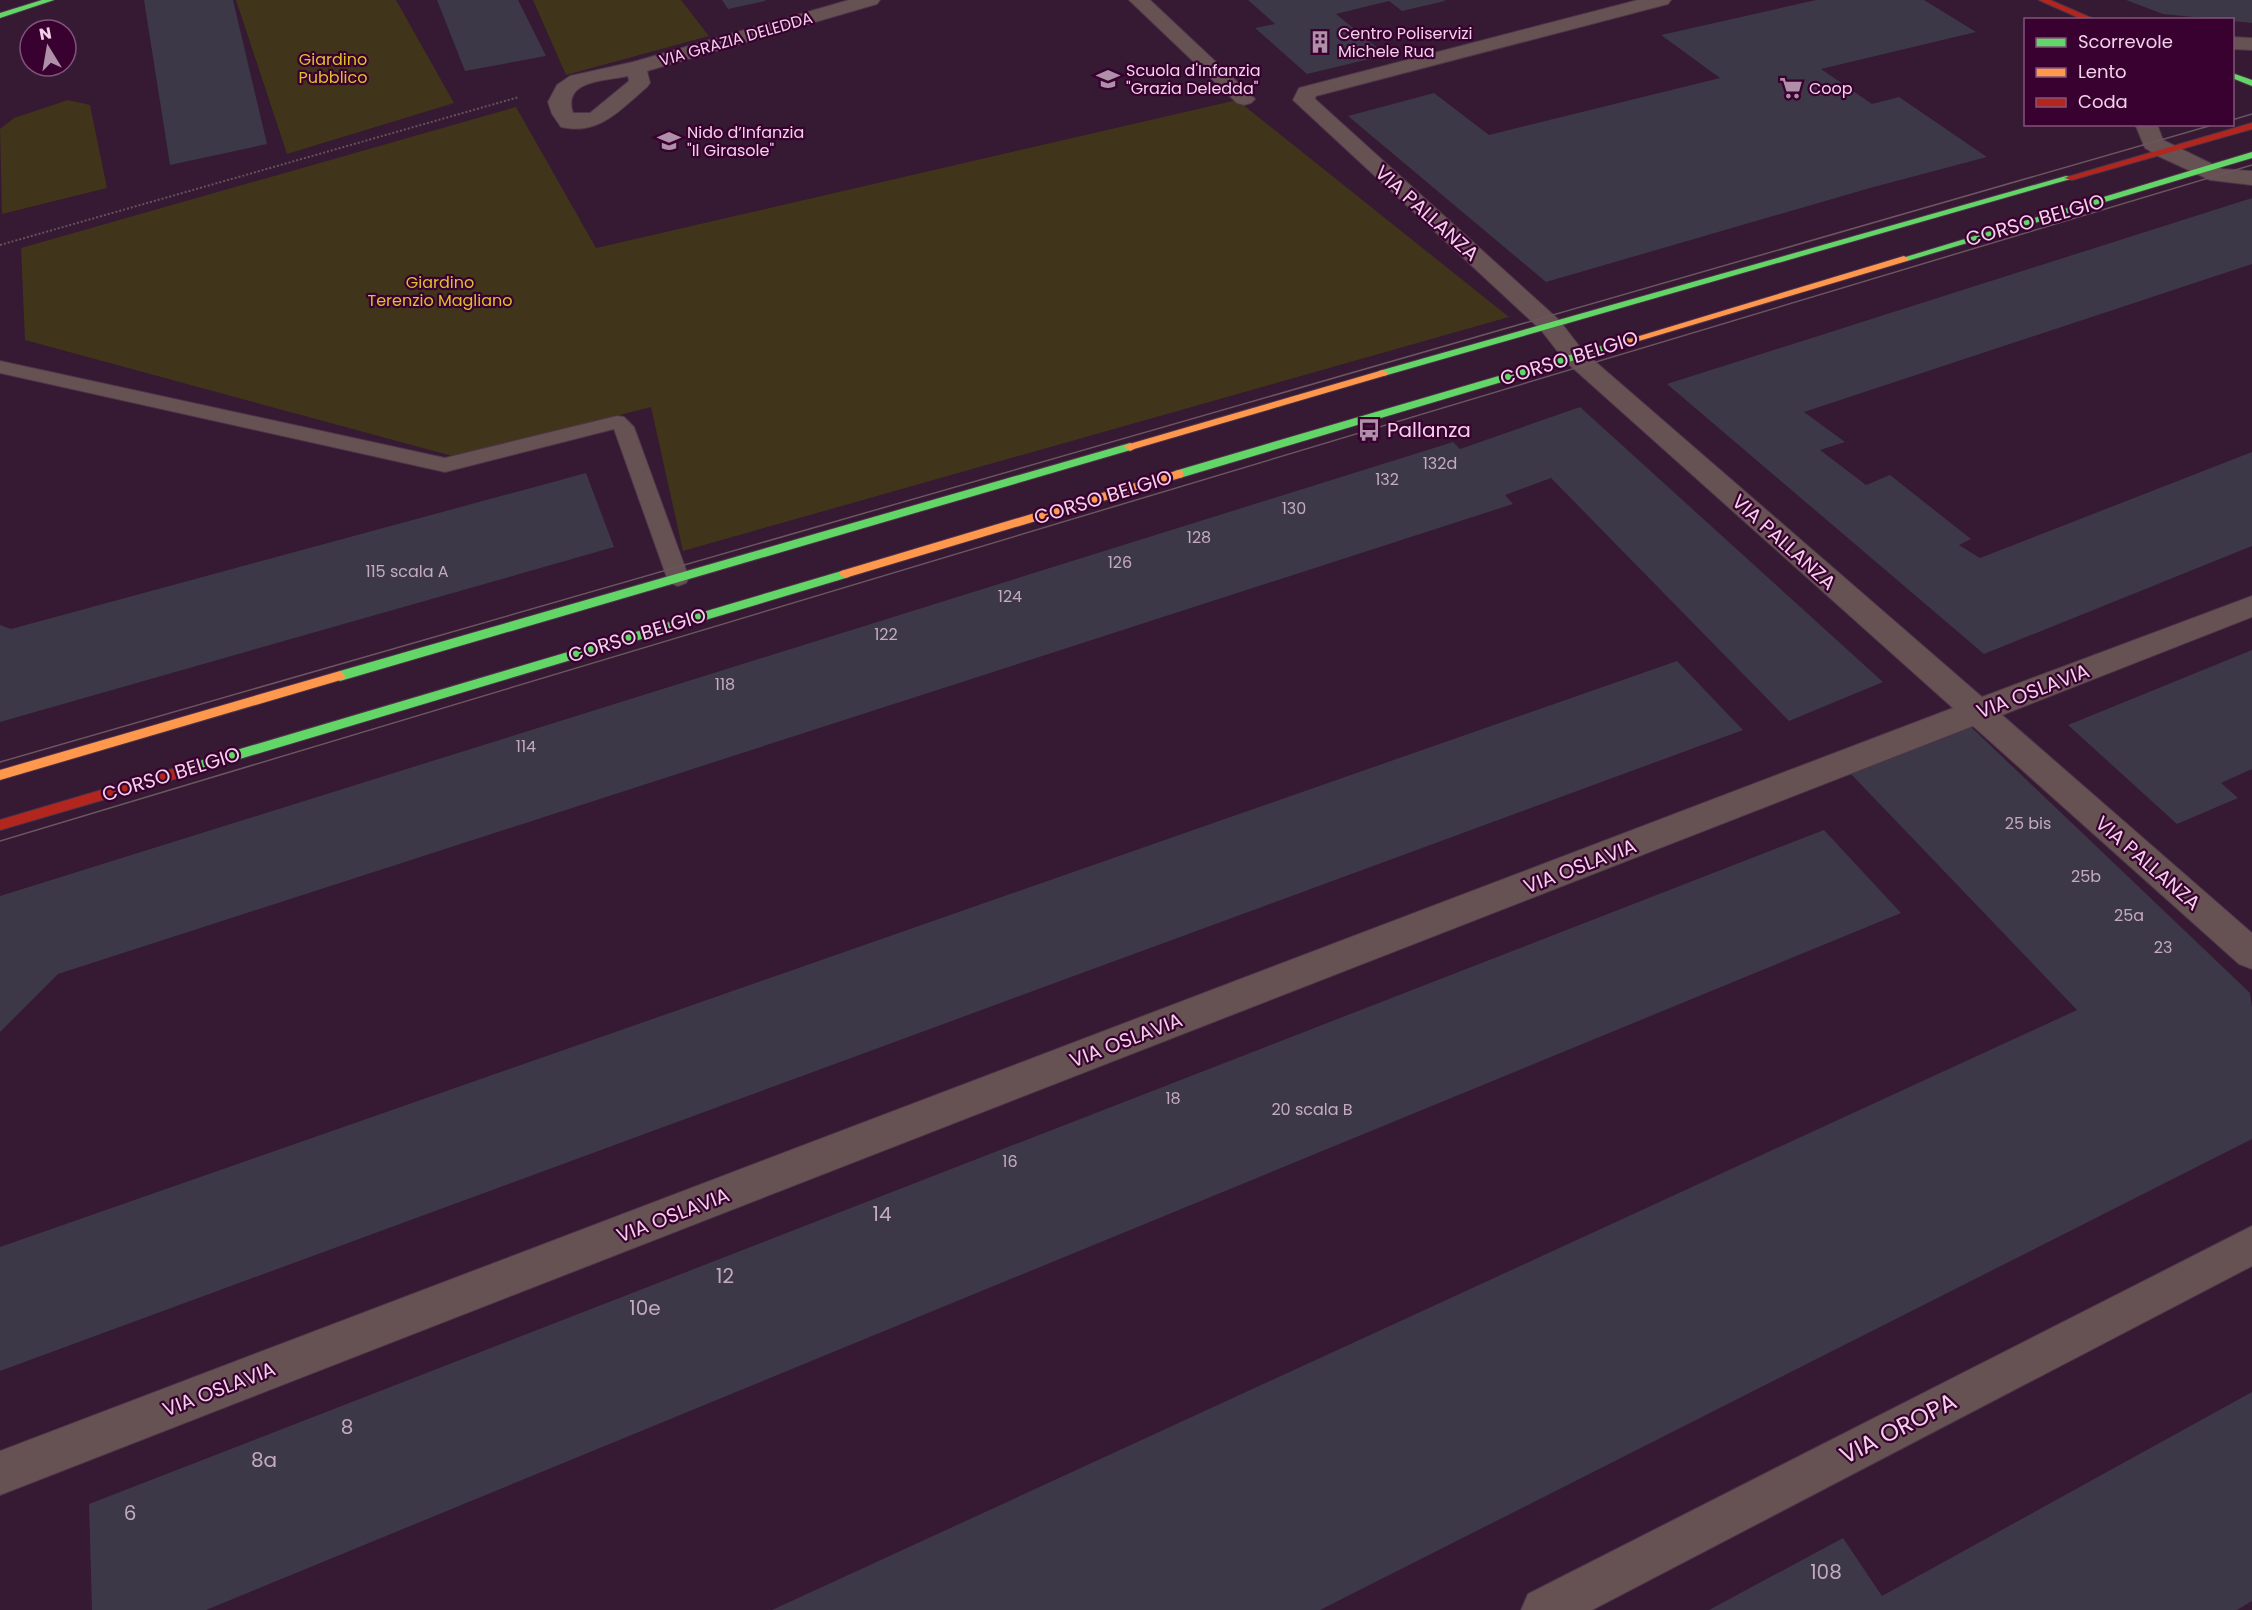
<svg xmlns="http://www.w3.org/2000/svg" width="2252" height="1610" font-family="Poppins,sans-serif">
  <rect width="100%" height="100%" fill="#361932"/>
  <!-- green -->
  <g fill="#40341b">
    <path d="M236 0H396L454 103 287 154Z"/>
    <path d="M533 0H681L709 36 566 75Z"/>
    <path d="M68 100 90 105 107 188 2 214 0 129 14 118Z"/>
    <path d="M1237 100 1509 317 683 551 651 407 456 457 25 340 21 248 516 107 596 248Z"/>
  </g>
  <!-- building -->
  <g fill="#3c3847">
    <path d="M144 0H233L267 144 170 165Z"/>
    <path d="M437 0H518L546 56 465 71Z"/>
    <path d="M722 0H765V1L728 9Z"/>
    <path d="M1248 0H1444L1445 1 1402 11 1389 1 1336 14 1386 55 1307 74 1255 28 1275 24Z"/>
    <path d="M1816 0H1924L1976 32 1821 69 1872 104 1899 97 1987 157 1870 188 1546 282 1348 116 1434 93 1489 135 1720 78 1661 35Z"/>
    <path d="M2126 0H2252V23L2163 14Z"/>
    <path d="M2252 198V264L1804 412 1845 442 1820 450 1866 485 1890 475 1971 539 1959 545 1980 558 2252 452V546L1984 654 1667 384Z"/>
    <path d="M1580 407 1883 682 1789 721 1551 478 1505 495 1513 504 58 974 0 1032V896L1453 442 1460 449Z"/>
    <path d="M586 473 614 547 0 722V625L11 629Z"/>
    <path d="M2252 650V769L2221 783 2238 798 2177 824 2068 725Z"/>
    <path d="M1677 661 1743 730 0 1371V1247Z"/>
    <path d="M1970 726 2250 993 2252 1008V1139L1320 1610H772L2077 1010 1850 773Z"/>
    <path d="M1824 830 1901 913 206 1610H92L89 1504Z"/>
    <path d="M2252 1392V1601L2237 1610H1709L1843 1538 1882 1596Z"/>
  </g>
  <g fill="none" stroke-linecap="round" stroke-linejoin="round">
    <!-- lane casing -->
    <g stroke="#4e354a" stroke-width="2">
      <path id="lane" d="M0 361 445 458 617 416 624 417 634 427 689 578 686 583 678 586 670 583 667 578 614 429 445 472 0 373Z"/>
    </g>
    <!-- street casing -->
    <g stroke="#4e354a" stroke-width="2">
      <g id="street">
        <path d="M849 0H880L877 4 647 71 650 83 647 87C621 109 599 136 561 127L552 114 548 102 557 85 570 76 633 62ZM628 76 629 81 590 113H573C562 80 605 81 628 76Z"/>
        <path d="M1129 0H1150L1251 95 1255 99 1251 103 1244 105 1237 103Z"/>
        <path d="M1638 0H1671L1668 4 1316 96 1315 99 1559 320 1583 351 1982 697 2252 596V617L2002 715 2252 933V969L2239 964 1973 726 0 1495V1451L1953 708 1565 361 1541 330 1293 100 1299 88Z"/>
        <path d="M2232 37 2252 38V50L2232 49Z"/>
        <path d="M2135 124H2157L2163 140 2222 169 2252 171V185L2210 180 2158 156 2145 148Z"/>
        <path d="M2252 1226V1266L1592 1610H1521L1528 1594Z"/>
      </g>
    </g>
    <!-- fast casing -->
    <g stroke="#4e354a" stroke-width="2">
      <g id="fast">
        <path d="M42 0H54L0 18V13Z"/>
        <path d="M2232 73 2252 80V86L2232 78Z"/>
        <path d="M2252 152V158L1907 261 1899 259Z"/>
        <path d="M2066 176 2074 178 1387 375 1383 376 1378 373 1379 371Z"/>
        <path d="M1628 338 1633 341 1632 343 1183 477 1179 478 1173 474 1175 471Z"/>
        <path d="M1130 443 1134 445V449L340 681 334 676 340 671Z"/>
        <path d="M845 570 851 574 849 577 186 775 179 770 186 765Z"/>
      </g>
    </g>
    <!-- slow casing -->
    <g stroke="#4e354a" stroke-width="2">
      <g id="slow">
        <path d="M1904 256 1909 259 1907 261 1632 343 1628 344 1623 341Z"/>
        <path d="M1383 370 1388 373 1387 375 1134 449 1130 451 1124 447 1126 445Z"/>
        <path d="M1179 470 1183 471V477L845 578 839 574 841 571Z"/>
        <path d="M340 671 346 676 344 679 0 780V770Z"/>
      </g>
    </g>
    <!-- jam casing -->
    <g stroke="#4e354a" stroke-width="2">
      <g id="jam">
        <path d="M2039 0H2050L2096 20H2084Z"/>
        <path d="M2252 123V129L2072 180 2064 178Z"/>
        <path d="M186 765 191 766 193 770 191 774 0 830V820Z"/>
      </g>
    </g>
    <!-- path -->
    <path stroke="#665359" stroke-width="2" stroke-dasharray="2 2" stroke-linecap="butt" d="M0 245 519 97"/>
    <!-- lane -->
    <use href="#lane" fill="#665253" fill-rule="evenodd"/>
    <!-- street -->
    <use href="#street" fill="#665253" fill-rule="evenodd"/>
    <!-- fast -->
    <use href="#fast" fill="#63d668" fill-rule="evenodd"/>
    <!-- slow -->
    <use href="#slow" fill="#ff974d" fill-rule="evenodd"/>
    <!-- jam -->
    <use href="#jam" fill="#b3261e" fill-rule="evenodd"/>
    <!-- tram -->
    <g stroke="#6b5560" stroke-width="1.5">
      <path d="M2232 120 2252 114"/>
      <path d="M0 762 2216 124"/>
      <path d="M0 841 2252 165"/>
    </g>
  </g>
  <!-- icons -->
  <defs>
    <g id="building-bare" transform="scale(1.8)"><path d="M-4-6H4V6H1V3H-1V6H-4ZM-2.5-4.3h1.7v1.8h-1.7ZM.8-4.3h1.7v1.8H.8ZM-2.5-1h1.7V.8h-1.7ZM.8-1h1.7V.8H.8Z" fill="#b090a9" stroke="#380130" stroke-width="2.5" paint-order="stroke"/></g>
    <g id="school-bare" transform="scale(1.8)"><path d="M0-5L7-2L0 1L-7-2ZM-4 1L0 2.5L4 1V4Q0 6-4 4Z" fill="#b090a9" stroke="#380130" stroke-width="2.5" paint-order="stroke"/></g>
    <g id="supermarket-bare" transform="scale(1.8)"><path d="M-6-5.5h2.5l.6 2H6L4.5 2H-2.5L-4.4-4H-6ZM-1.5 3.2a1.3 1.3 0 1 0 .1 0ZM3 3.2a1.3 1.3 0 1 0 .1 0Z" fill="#b090a9" stroke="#380130" stroke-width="2.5" paint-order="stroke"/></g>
    <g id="bus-bare" transform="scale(1.8)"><path d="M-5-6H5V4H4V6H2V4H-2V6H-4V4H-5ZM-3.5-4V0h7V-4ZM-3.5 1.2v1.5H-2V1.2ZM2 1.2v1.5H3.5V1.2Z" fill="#b090a9" stroke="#380130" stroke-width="2.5" paint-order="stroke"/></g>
  </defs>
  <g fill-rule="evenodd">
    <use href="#building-bare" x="1320" y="42"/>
    <use href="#school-bare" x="1108" y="79"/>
    <use href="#supermarket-bare" x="1791" y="88"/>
    <use href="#school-bare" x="669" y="141"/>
    <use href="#bus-bare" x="1369" y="430"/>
  </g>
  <g text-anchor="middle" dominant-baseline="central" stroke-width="4.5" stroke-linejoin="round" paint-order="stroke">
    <!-- far-poi labels -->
    <g font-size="16" fill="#f2d0e9" stroke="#380130" text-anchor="start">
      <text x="1338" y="33">Centro Poliservizi<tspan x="1338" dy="18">Michele Rua</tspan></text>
      <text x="1126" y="70">Scuola d'Infanzia<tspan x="1126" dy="18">"Grazia Deledda"</tspan></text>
      <text x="1809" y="88">Coop</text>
      <text x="687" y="132">Nido d’Infanzia<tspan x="687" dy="18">"Il Girasole"</tspan></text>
    </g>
    <!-- far-street labels -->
    <g font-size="16" fill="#f2d0e9" stroke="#380130">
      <text transform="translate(736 39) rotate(-16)">VIA GRAZIA DELEDDA</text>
    </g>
    <!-- far-park labels -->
    <g font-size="16" fill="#e0bf2a" stroke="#380130">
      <text x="333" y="59">Giardino<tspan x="333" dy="18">Pubblico</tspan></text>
      <text x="440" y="282">Giardino<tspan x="440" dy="18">Terenzio Magliano</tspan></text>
    </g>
    <!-- number labels -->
    <g font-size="16" fill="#c4aac0">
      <text x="1440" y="463">132d</text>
      <text x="1387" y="479">132</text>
      <text x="1294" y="508">130</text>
      <text x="1199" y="537">128</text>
      <text x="1120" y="562">126</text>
      <text x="407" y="571">115 scala A</text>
      <text x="1010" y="596">124</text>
      <text x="886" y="634">122</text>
      <text x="725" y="684">118</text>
      <text x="526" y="746">114</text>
      <text x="2028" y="823">25 bis</text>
      <text x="2086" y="876">25b</text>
      <text x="2129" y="915">25a</text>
      <text x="2163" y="947">23</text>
      <text x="1173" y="1098">18</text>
      <text x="1312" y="1109">20 scala B</text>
      <text x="1010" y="1161">16</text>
    </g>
    <!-- street labels -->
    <g font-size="20" fill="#f2d0e9" stroke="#380130">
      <text transform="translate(1427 213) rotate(42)">VIA PALLANZA</text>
      <text transform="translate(2035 220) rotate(-16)">CORSO BELGIO</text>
      <text transform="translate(1569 358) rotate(-17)">CORSO BELGIO</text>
      <text transform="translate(1103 497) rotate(-17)">CORSO BELGIO</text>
      <text transform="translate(1784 542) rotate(42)">VIA PALLANZA</text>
      <text transform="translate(637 635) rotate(-17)">CORSO BELGIO</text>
      <text transform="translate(2033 691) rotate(-21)">VIA OSLAVIA</text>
      <text transform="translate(171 774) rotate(-17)">CORSO BELGIO</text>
      <text transform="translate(2148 863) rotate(41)">VIA PALLANZA</text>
      <text transform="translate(1580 866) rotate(-21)">VIA OSLAVIA</text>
      <text transform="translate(1126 1040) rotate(-21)">VIA OSLAVIA</text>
      <text transform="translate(673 1215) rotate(-21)">VIA OSLAVIA</text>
      <text transform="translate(219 1389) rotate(-21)">VIA OSLAVIA</text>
    </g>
    <!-- poi labels -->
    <g font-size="20" fill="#f2d0e9" stroke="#380130" text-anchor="start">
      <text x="1387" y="430">Pallanza</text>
    </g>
    <!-- near-number labels -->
    <g font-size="20" fill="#c4aac0">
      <text x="882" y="1214">14</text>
      <text x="725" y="1276">12</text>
      <text x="645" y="1308">10e</text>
      <text x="347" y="1427">8</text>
      <text x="264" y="1460">8a</text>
      <text x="130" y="1513">6</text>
      <text x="1826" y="1572">108</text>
    </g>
    <!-- near-street labels -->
    <g font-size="24" fill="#f2d0e9" stroke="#380130">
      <text transform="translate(1898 1428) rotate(-27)">VIA OROPA</text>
    </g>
  </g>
  <!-- legend -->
  <rect x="2024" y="18" width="210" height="108" fill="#380130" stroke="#82547a" stroke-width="1.5"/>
  <rect x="2036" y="38" width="30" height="9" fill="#63d668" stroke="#82547a" stroke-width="1.5"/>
  <text x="2078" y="48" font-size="18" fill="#f2d0e9">Scorrevole</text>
  <rect x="2036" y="68" width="30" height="9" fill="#ff974d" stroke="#82547a" stroke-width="1.5"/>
  <text x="2078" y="78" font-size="18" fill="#f2d0e9">Lento</text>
  <rect x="2036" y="98" width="30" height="9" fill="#b3261e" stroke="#82547a" stroke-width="1.5"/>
  <text x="2078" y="108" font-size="18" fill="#f2d0e9">Coda</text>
  <!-- north arrow -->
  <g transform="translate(48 48) rotate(349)"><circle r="28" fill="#380130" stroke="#82547a" stroke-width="1.5"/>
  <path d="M0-4.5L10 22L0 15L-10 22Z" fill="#b090a9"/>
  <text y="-9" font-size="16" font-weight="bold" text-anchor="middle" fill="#f2d0e9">N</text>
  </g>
</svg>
